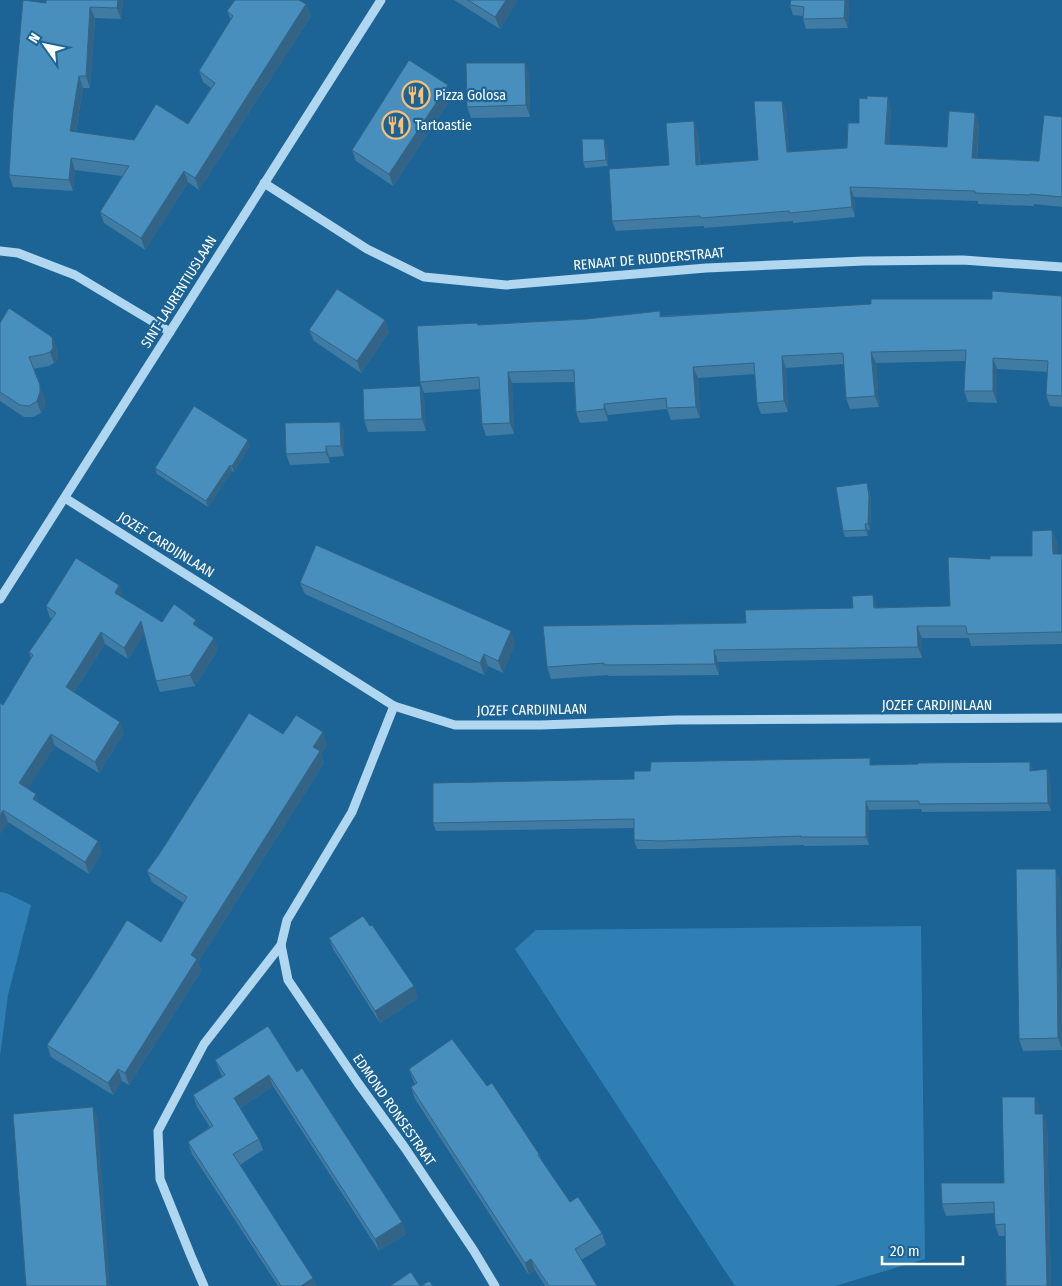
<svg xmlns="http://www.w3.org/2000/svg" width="1062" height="1286" font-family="'Fira Sans Condensed',sans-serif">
  <rect width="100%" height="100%" fill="#1c6496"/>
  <!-- green -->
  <g fill="#307fb4">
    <path d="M0 892 6 893 31 905 8 995 0 1056Z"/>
    <path d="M921 926 925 1259 835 1286H735L515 949 536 930Z"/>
  </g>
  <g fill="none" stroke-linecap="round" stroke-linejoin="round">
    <!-- minor -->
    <g stroke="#b0d6f0" stroke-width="9">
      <path d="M264 183 367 249 424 277 506 285 706 268 864 261 963 260 1062 267"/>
      <path d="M0 251 18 253 75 275 170 332"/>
      <path d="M65 498 394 706 455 725H541L676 720 1062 718"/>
      <path d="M0 599 381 0"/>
      <path d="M281 945 288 980 358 1083 405 1148 474 1251 495 1286"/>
      <path d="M204 1286 191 1256 160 1179 158 1131 204 1044 281 945 287 920 352 812 394 706"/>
    </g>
  </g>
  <!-- wall -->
  <g fill="#3f7ba3">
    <path d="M123 0 121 19 95 18 90 88H83L76 132 134 140 188 124 211 88 203 82 199 71 231 20 227 11 306 4 311 16 199 190 188 182 145 250 104 223 100 212 122 176 75 170 73 191 13 187 9 175 46 3Z"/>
    <path d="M454 0H517V1L500 29Z"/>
    <path d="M791 0H849L848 28 806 29 803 19V16L793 15 790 5Z"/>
    <path d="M529 74 530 117 471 118 467 107Z"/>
    <path d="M452 97 393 186 356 161 352 150Z"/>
    <path d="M782 101 786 111 789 152 847 148 859 123 891 108 889 144 947 147 979 123 977 158 1039 161 1062 117V207L1034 204V206L978 204V201L854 197 855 217 793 223V221L704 228V226L616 231 612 221 669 165 698 132 700 164 758 160Z"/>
    <path d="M607 145 608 166 585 168 583 162Z"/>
    <path d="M1062 296V407L1050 406 1046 395 1048 372 997 369V403L968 402 964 391 965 361 876 363 879 407 850 409 846 398 844 364 786 368 788 412 761 414 757 403 755 374 698 378 700 418 671 420 667 409 608 415V421L580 423 576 412 574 382 512 383 514 434 486 436 482 424 480 389 424 393 420 382 478 325 586 319 660 311 661 316 992 299Z"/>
    <path d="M385 320 389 332 361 373 314 341 309 330Z"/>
    <path d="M0 323 52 337 57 348 58 359 54 363 49 366 33 369 44 397 45 404 41 413 33 417H24L0 401Z"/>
    <path d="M420 386 424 398 426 431 368 432 364 420Z"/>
    <path d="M340 422 344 432V456L329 457 330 463 290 465 286 454Z"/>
    <path d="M250 446 234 472 232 471 208 507 157 474 155 468Z"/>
    <path d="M867 483 869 489 871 502 870 530H868V536L845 537 843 531Z"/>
    <path d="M1052 530 1057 542V554H1062V644L971 646 969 638H922V658L718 662 719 675 608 676V675L551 679 547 667 746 623 878 608 950 606 990 559 1032 556Z"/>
    <path d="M300 583 515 643 503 673 488 666 484 675 305 594Z"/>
    <path d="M123 597V598L162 622 198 628 218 649 195 686 160 692 156 681 144 634 128 659 105 644 74 692 124 733 99 773 55 746 27 789 36 794 39 803 102 852 89 874 8 822 0 834V703L3 705 31 658 29 652 52 619 50 618 46 606Z"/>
    <path d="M283 734 327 744 321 754 324 763 198 962 201 971 129 1085 122 1081 113 1095 51 1057 47 1045 161 942 184 903 152 882 147 871Z"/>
    <path d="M873 765 1033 771 1047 769 1050 778 1051 811 922 812 921 809 869 810V845L804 846V845L664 849H637L634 840V828L436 831 433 823 634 779Z"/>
    <path d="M1060 880 1062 1050 1023 1051 1019 1039Z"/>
    <path d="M370 926 418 998 380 1023 333 949 329 938Z"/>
    <path d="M215 1060 297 1072 402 1222 406 1234 379 1251 273 1086 240 1108 259 1139 263 1150 240 1165 313 1278 316 1286H278L192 1154 188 1142 210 1127 197 1107 193 1095 222 1076 220 1072Z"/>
    <path d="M409 1069 487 1086 539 1154 542 1161 570 1202 602 1233 606 1245 581 1260 597 1286H545L535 1270 529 1275 415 1099 411 1087 415 1084 413 1080Z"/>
    <path d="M1035 1097 1039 1108V1114L1047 1125 1051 1286H1006V1236H999L995 1225V1213L946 1216 942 1204 1004 1183Z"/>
  </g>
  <!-- shaded-wall -->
  <g fill="#336485">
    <path d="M118 0H123L121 19 117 8Z"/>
    <path d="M506 0H517V1L500 29 495 17Z"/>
    <path d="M845 0H849L848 28 844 18Z"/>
    <path d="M306 4 311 16 199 190 195 178Z"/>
    <path d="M90 7 95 18 90 88 86 76Z"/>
    <path d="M525 63 529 74 530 117 526 105Z"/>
    <path d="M79 76 83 88 74 143 70 131Z"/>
    <path d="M448 85 452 97 393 186 389 174Z"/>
    <path d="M888 97 891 108 889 154 885 144Z"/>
    <path d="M782 101 786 111 790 162 787 152Z"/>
    <path d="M975 113 979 123 976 168 972 158Z"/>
    <path d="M694 121 698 132 700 175 696 165Z"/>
    <path d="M604 139 607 145 608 166 606 160Z"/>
    <path d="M71 158 75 170 73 191 69 180Z"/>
    <path d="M184 171 188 182 145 250 141 238Z"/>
    <path d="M850 187 854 197 855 217 852 207Z"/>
    <path d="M385 320 389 332 361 373 357 361Z"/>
    <path d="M52 337 57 348 58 359 54 363 50 352Z"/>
    <path d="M871 352 876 363 879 407 875 396Z"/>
    <path d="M782 356 786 368 788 412 784 401Z"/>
    <path d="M993 358 997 369V403L993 391Z"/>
    <path d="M693 367 698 378 700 418 696 407Z"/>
    <path d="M508 372 512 383 514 434 510 423Z"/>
    <path d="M40 385 44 397 45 404 41 413 37 401Z"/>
    <path d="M420 386 424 398 426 431 422 419Z"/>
    <path d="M604 404 608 415V421L604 409Z"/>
    <path d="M340 422 344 432V456L341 446Z"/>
    <path d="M248 440 250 446 234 472 232 466Z"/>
    <path d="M326 446 329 457 330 463 326 452Z"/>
    <path d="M230 465 232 471 208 507 206 501Z"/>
    <path d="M867 483 869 489 871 502 870 530 868 524Z"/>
    <path d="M865 524 868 530V536L866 530Z"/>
    <path d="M1052 530 1057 542 1058 566 1053 554Z"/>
    <path d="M119 585 123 597 119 604 115 593Z"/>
    <path d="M873 595 877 607 878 620 874 608Z"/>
    <path d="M196 620 200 632 193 624Z"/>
    <path d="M141 621 145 633 128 659 124 648Z"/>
    <path d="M917 626 922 638V658L918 647Z"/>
    <path d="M511 631 515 643 503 673 498 661Z"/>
    <path d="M101 632 105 644 70 698 66 687Z"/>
    <path d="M214 638 218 649 195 686 190 675Z"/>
    <path d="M714 650 718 662 719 675 715 664Z"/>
    <path d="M484 654 488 666 484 675 480 663Z"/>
    <path d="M120 722 124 733 99 773 95 762Z"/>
    <path d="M323 732 327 744 321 754 324 763 198 962 201 971 129 1085 125 1073 191 955 313 747Z"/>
    <path d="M51 734 55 746 24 795 19 783Z"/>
    <path d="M1030 762 1033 771H1030Z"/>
    <path d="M1047 769 1050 778 1051 811 1048 803Z"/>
    <path d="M36 794 40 805 33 799Z"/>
    <path d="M866 801 869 810V845L866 837Z"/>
    <path d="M3 810 8 822 0 834V816Z"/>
    <path d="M98 841 102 852 89 874 85 862Z"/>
    <path d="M1056 869 1060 880 1062 1048 1058 1038Z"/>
    <path d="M414 986 418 998 380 1023 375 1011Z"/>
    <path d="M118 1069 122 1081 113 1095 108 1083Z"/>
    <path d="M269 1075 273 1086 238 1109 234 1098Z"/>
    <path d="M1035 1097 1039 1108V1126L1035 1114Z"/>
    <path d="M93 1107 98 1119 110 1286H107Z"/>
    <path d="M1043 1114 1047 1125 1051 1286H1047Z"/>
    <path d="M402 1222 406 1234 379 1251 375 1239Z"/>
    <path d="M531 1259 535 1270 529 1275 525 1263Z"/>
    <path d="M313 1278 316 1286H301Z"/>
  </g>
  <!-- building -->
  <g fill="#498fbe" stroke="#336485">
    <path d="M23 0 46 3V0H118L117 8 90 7 86 76H79L70 131 134 140 156 104 188 124 215 83 199 71 233 16 227 11 235 0H299L306 4 195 178 184 171 141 238 100 212 129 166 71 158 69 180 9 175 13 110Z"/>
    <path d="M468 0H506L495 17Z"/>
    <path d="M791 0H845L844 18 803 19 804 7 790 5Z"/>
    <path d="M409 60 448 85 389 174 352 150Z"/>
    <path d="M466 63H525L526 105 467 107Z"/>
    <path d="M867 96 888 97 885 144 947 147 949 111 975 113 972 158 1039 161 1044 115 1062 117V197L1030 194V195L975 193V191L850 187 852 207 789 213V211L701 218 700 216 612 221 609 169 669 165 666 123 694 121 696 165 758 160 754 101H782L787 152 847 148 848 123H859V98L867 99Z"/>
    <path d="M582 139H604L606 160 583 162Z"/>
    <path d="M337 289 385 320 357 361 309 330Z"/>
    <path d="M992 291 1062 296V396L1046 395 1048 361 993 358V391H964L966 350 871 352 875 396 846 398 843 353 782 356 784 401 757 403 754 363 693 367 696 407 667 408 666 398 604 404V409L576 412 574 370 508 372 510 423 482 424 479 377 420 382 417 326 477 323 478 325 586 319 660 311V317L871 304V299H992Z"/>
    <path d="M9 308 52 337 53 348 50 352 45 354 29 357 40 385V392L37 401 29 406 20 405 0 392V323Z"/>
    <path d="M420 386 422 419 364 420 363 389Z"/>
    <path d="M194 406 248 440 232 466 230 465 206 501 155 468Z"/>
    <path d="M340 422 341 446H326V452L286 454 285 423Z"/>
    <path d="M867 483 869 496 868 524H865L866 530 843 531 836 487Z"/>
    <path d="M1052 530 1053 554H1062V632L967 634 966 626H917L918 647 714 650 715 664 604 665V663L547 667 543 626 746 623 745 610 853 608 852 596 873 595 874 608 950 606 948 557 990 559V556H1032V531Z"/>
    <path d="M316 545 511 631 498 661 484 654 480 663 300 583Z"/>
    <path d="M76 558 119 585 115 593 162 622 174 604 196 620 193 624 214 638 190 675 156 681 141 621 124 648 101 632 66 687 120 722 95 762 51 734 19 783 36 794 33 799 98 841 85 862 3 810 0 816V703L3 705 33 655 29 652 56 613 46 606Z"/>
    <path d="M249 713 283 734 296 715 323 732 313 747 320 751 191 955 197 959 125 1073 118 1069 108 1083 47 1045 93 975 127 920 161 942 187 897 147 871 160 853Z"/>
    <path d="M870 758V765L918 764V763L1030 762V771L1047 769 1048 803 919 804V801H866V837H801V836L661 841 634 840V819L433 823V783L634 779V771H650L651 762Z"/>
    <path d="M1016 869H1056L1058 1038 1019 1039Z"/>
    <path d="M363 916 370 926 372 925 414 986 375 1011 329 938Z"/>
    <path d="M268 1026 297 1072 302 1068 402 1222 375 1239 269 1075 234 1098 259 1139 233 1154 313 1278 301 1286H281L188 1142 213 1126 193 1095 225 1075 215 1060Z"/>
    <path d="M452 1039 487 1086 492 1083 539 1154 538 1155 570 1202 578 1197 602 1233 575 1249 597 1286H549L531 1259 525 1263 411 1087 417 1083 409 1069Z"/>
    <path d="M1002 1097H1035V1114H1043L1047 1286H1006L1005 1224 995 1225 994 1202 942 1204 941 1183H1004Z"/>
    <path d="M93 1107 107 1286H26L13 1114Z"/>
    <path d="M411 1272 420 1286H390Z"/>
    <path d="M429 1281 433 1286H421Z"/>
  </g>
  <!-- icons -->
  <defs>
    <g id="restaurant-ring" transform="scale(1.4375)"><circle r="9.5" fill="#1c6496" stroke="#ffbf6e" stroke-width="1.5"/><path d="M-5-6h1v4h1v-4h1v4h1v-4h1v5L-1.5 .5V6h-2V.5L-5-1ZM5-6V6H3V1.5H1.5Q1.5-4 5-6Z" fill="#ffbf6e"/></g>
  </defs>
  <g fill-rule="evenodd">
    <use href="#restaurant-ring" x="416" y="95"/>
    <use href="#restaurant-ring" x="396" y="125"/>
  </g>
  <g text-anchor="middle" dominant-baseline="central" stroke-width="4.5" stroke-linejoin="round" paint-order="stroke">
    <!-- poi labels -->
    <g font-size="14" fill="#fff" stroke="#1c6496" text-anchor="start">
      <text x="435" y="95">Pizza Golosa</text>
      <text x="415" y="125">Tartoastie</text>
    </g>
    <!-- street labels -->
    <g font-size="14" fill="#fff" stroke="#1c6496">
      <text transform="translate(649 259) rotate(-5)">RENAAT DE RUDDERSTRAAT</text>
      <text transform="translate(179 292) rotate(-58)">SINT-LAURENTIUSLAAN</text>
      <text transform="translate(166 545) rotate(32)">JOZEF CARDIJNLAAN</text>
      <text x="937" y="705">JOZEF CARDIJNLAAN</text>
      <text transform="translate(532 710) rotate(-1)">JOZEF CARDIJNLAAN</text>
      <text transform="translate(394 1110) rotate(55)">EDMOND RONSESTRAAT</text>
    </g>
  </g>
  <!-- north arrow -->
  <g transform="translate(45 45) rotate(303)" stroke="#1c6496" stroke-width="4" paint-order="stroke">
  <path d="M0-4L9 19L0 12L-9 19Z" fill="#ffffff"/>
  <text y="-8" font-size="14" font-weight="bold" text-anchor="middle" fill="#ffffff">N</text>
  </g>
  <!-- scale -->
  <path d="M882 1256v8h81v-8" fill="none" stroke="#ffffff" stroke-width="2.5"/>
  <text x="890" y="1256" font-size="15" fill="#ffffff" stroke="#1c6496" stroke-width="4" paint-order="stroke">20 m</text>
</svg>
